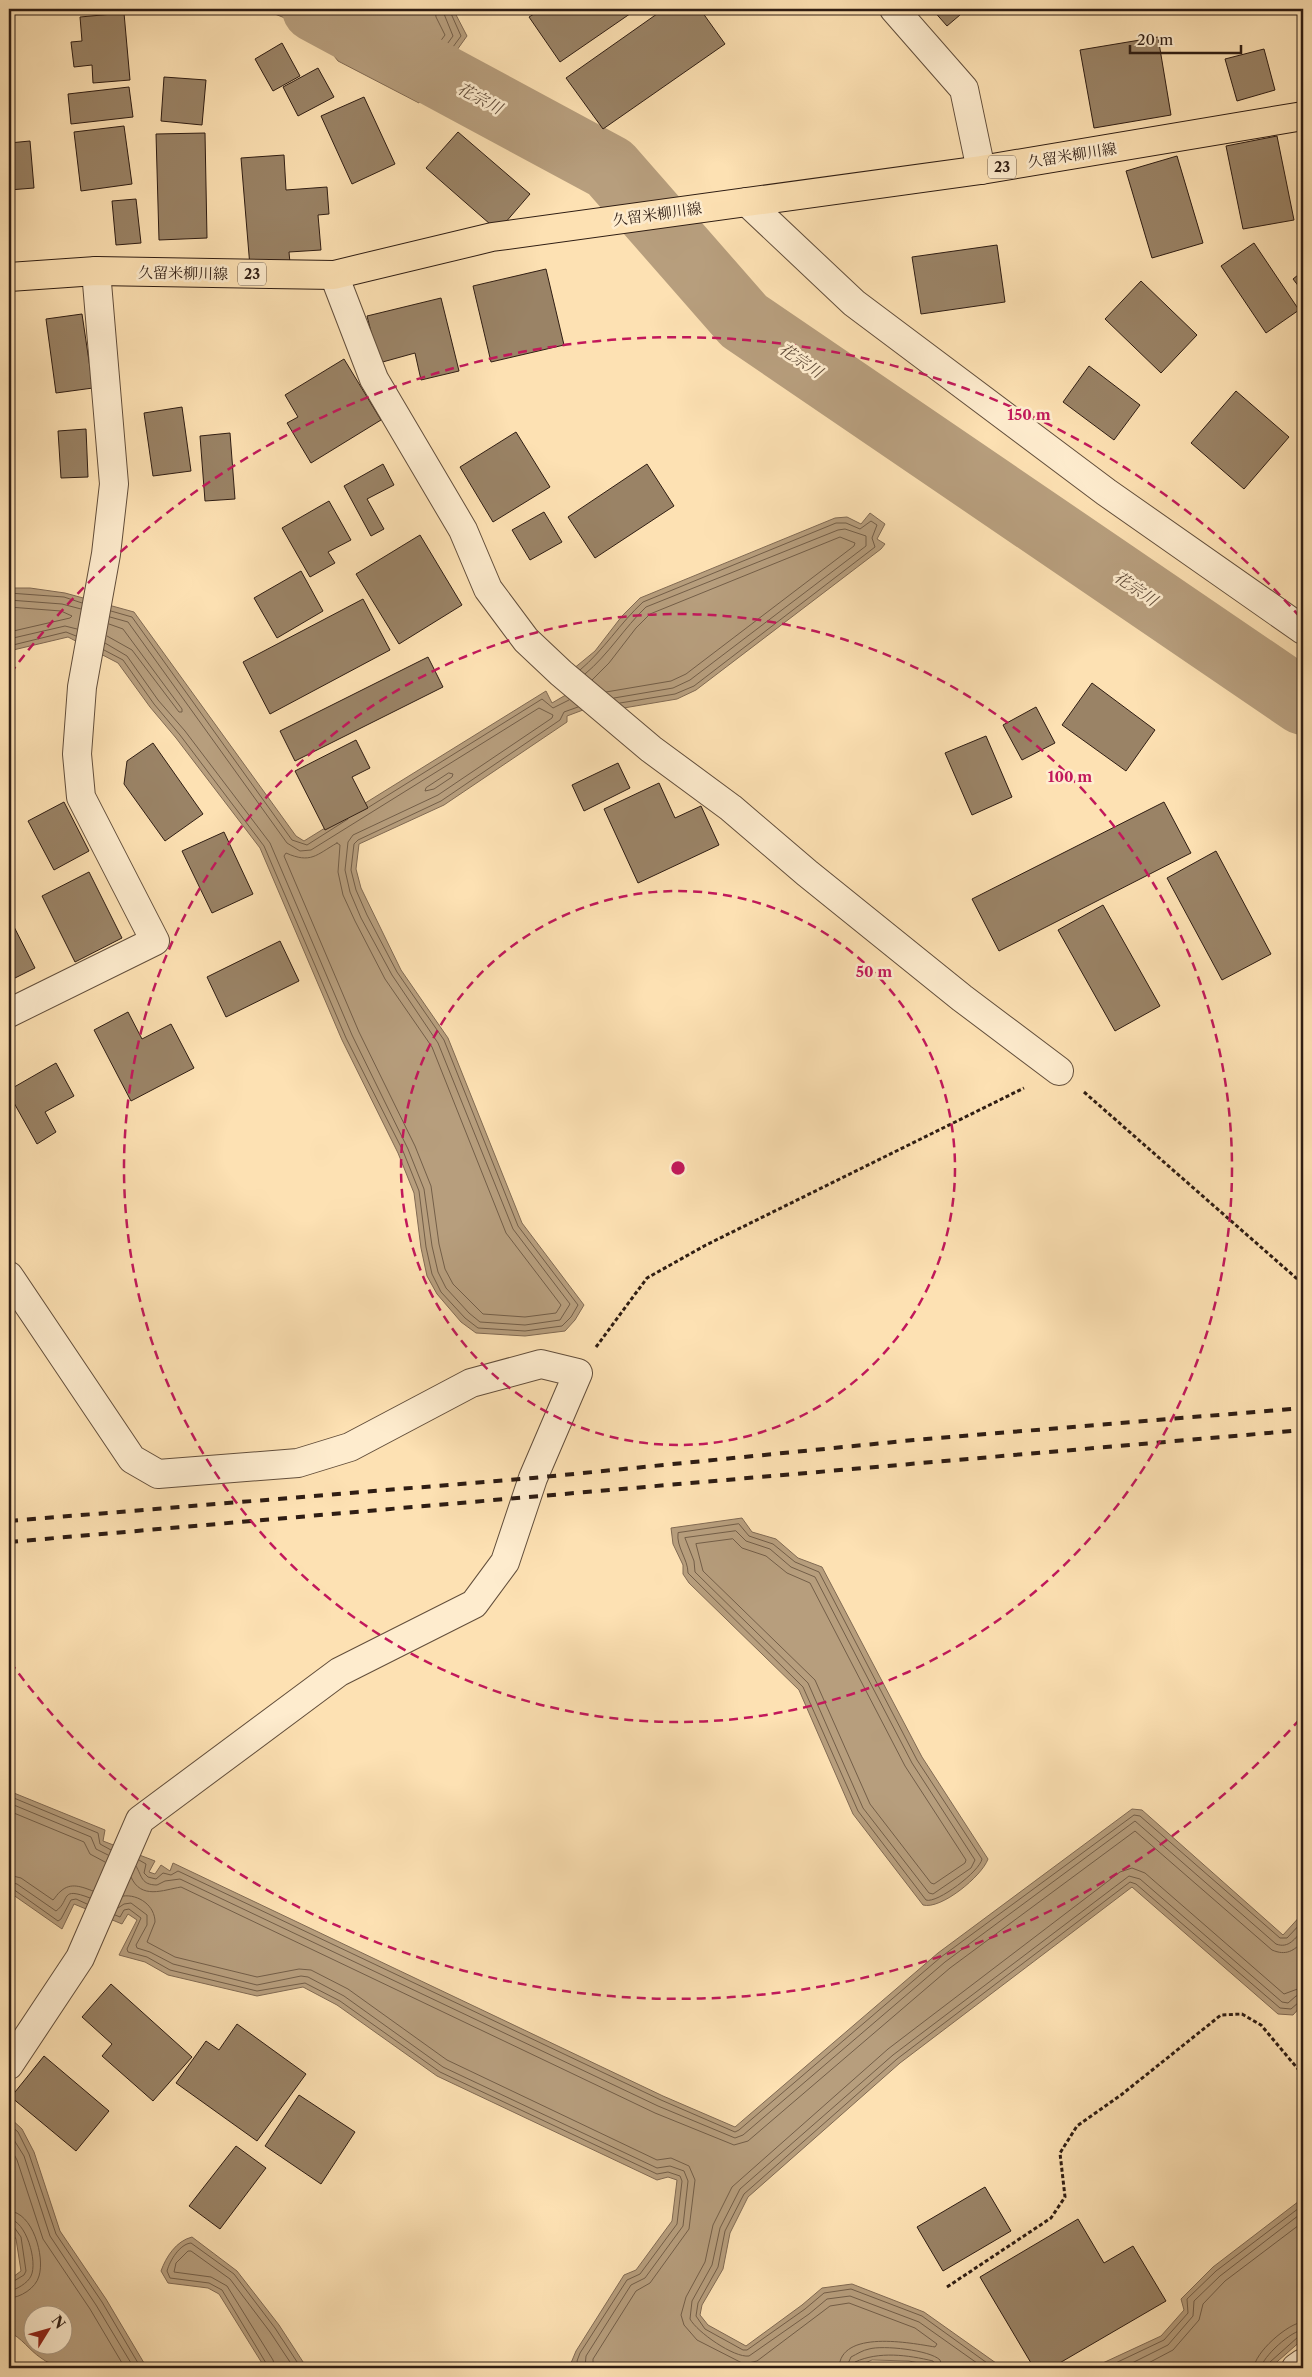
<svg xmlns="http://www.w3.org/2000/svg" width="1312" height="2377" font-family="'Libre Caslon Text','Noto Serif JP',serif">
  <rect width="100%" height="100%" fill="#fde1b3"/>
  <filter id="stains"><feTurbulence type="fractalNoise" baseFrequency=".004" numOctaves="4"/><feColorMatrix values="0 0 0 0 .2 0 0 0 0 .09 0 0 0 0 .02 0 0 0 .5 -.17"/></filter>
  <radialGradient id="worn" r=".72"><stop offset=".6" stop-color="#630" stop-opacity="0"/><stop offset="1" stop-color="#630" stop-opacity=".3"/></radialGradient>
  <!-- water -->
  <g fill="#b79e7d" stroke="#816a53" fill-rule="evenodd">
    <path d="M262 9H453L467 36 419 103 338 61 313 29Z"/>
    <path d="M870 513 885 524 877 539 885 544 881 549 696 690 677 699 594 713 583 710 567 716V722L444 805 359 844 356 869 361 888 401 970 448 1038 522 1223 584 1305 575 1320 565 1331 525 1336 476 1333 461 1322 437 1294 427 1276 421 1248 414 1193 398 1153 342 1040 260 848 176 738 150 707 118 663 68 637 9 651V588H30L65 593 134 612 296 836 304 841 546 691 552 703 576 689 567 674 595 651 622 616 640 598 835 518 847 517 861 524Z"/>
    <path d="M742 1518 752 1532 776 1539 798 1558 822 1567 922 1757 988 1859C982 1876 941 1910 923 1905L853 1814 799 1690 689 1583 683 1574V1565L673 1544 671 1528Z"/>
    <path d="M9 1791 105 1830 103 1841 155 1861 149 1872 155 1874 161 1865 170 1871 173 1863 663 2096 735 2127 938 1953 1132 1809 1142 1810 1283 1935 1303 1913V2004L1293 2015 1278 2014 1132 1887 900 2063 748 2197 730 2233 723 2269 702 2305 700 2315 708 2325 746 2346 802 2305 822 2288 852 2284 924 2312 1003 2368H942L909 2361 872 2360 853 2368H575L571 2363 576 2351 624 2275 636 2270 672 2221 677 2180 668 2177 657 2180 437 2076 337 2005 303 1987 257 1996 168 1975 145 1962 119 1955 137 1920 128 1914 122 1924 74 1904 62 1929 9 1892Z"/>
    <path d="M9 2117 22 2129 34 2152 60 2231 106 2299 147 2368C118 2368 64 2376 41 2358 29 2350 22 2338 9 2332V2280L21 2271 16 2239 9 2228ZM32 2314H62V2344H32Z"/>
    <path d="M1303 2198V2339L1270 2368H1092L1161 2336 1184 2310 1181 2299 1213 2267Z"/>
    <path d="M192 2237 237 2271 279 2325 307 2368H265L219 2294 208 2288 168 2283 161 2271C166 2257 176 2241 192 2237Z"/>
  </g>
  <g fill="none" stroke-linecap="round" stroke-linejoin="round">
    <!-- shore -->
    <g stroke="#735e48" stroke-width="1">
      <path d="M276 9 316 24 341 57 417 96 461 36 449 9"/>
      <path d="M293 9 320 20 345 52 415 88 453 36 442 9"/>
      <path d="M313 9 327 16 350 46 413 78 445 35 436 17 435 9"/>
      <path d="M9 593 64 597 82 603"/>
      <path d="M9 600 62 604 81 609"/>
      <path d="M9 607 61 611 72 616 70 618 9 632"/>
      <path d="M111 611 132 617 292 840 307 845 348 819"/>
      <path d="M107 636 132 650 179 712H182V709L123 629 109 624"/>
      <path d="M9 639 65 626 77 629"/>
      <path d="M105 643 127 656 158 700 185 731 270 843 352 1035 408 1149 424 1189 432 1246 438 1272 446 1288 469 1313 480 1322 525 1325 560 1320 570 1304 513 1229 438 1043 392 975 361 918 350 892 345 870 348 842 353 835 438 795 552 718 553 715 539 708 311 850 300 851 287 843 128 622 110 617"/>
      <path d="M9 646 66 632 76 636"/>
      <path d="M104 650 123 660 154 704 180 735 264 846 346 1038 403 1151 419 1191 426 1247 432 1274 441 1292 465 1318 478 1328 525 1331 562 1326 571 1317 578 1305 518 1226 444 1040 397 972 367 915 356 890 351 870 354 844 358 840 441 801 560 720 564 712 578 707"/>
      <path d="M580 670C604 650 620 623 643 602L836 523H846L860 529 871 521 877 525 872 538 875 547 694 686 675 694 620 703"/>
      <path d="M585 674C609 654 624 628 646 607L838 530 845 529 866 536V546L690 680 673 688 614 698"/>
      <path d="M592 680 609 663 636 628 650 614 840 537 855 543 854 546 686 674 671 681 606 692"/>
      <path d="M449 773 453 774 452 777 434 789 425 791 426 788Z"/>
      <path d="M369 807 542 699 553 708 569 700"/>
      <path d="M337 843 340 845 338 872 343 895 355 921 385 979 432 1047 506 1233 561 1305 556 1313 525 1317 483 1314 453 1284 445 1269 439 1244 431 1186 415 1146 359 1032 284 856 286 853C311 864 316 855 337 843Z"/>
      <path d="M739 1524 749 1536 773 1544 795 1562 819 1572 917 1760 982 1859C980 1871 937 1904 926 1900L858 1811 803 1687 688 1573C688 1559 676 1547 678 1533Z"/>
      <path d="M736 1531 746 1541 770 1549 791 1567 815 1577 912 1763 975 1860 971 1868 933 1894 929 1893 863 1808 808 1683 695 1572 694 1561 685 1538Z"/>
      <path d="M733 1539 742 1548 766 1556 787 1573 810 1583 905 1766 966 1860 965 1863 934 1884 931 1883 870 1804 815 1680 703 1571 696 1544Z"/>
      <path d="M9 1796 98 1833 100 1844 111 1850"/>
      <path d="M9 1803 91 1837 96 1849 108 1855"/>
      <path d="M9 1811 84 1842 90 1854 105 1862"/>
      <path d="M139 1860 146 1864 144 1873 148 1877 156 1879 163 1873 171 1875 178 1871 661 2100 735 2132 739 2130 941 1957 1134 1815 1140 1816 1280 1938H1287L1303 1921"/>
      <path d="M136 1866C142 1876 141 1885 157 1885L165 1881 180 1879 658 2106 735 2138 743 2135 945 1962 1135 1821 1276 1944C1289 1949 1295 1938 1303 1930"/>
      <path d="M9 1875 21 1878 53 1900C56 1897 57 1894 61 1891 71 1882 82 1887 93 1891"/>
      <path d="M131 1877C141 1900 163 1890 181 1887L655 2113 734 2145 748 2141 950 1968 1135 1831 1272 1950C1286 1956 1294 1951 1303 1941"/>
      <path d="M9 1882 17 1884 56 1911C71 1900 59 1886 90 1898"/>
      <path d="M9 1889H13L58 1921 61 1919 71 1900 76 1899 87 1904"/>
      <path d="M123 1896C139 1894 155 1906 155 1922L147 1942 175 1957 257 1977 299 1969 311 1970 348 1989 447 2060 657 2160 671 2158 689 2166 695 2180 689 2229 650 2283 636 2291 593 2359V2368"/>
      <path d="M118 1908 124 1904 131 1903 147 1915V1925L136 1945 137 1948 150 1952 173 1964 257 1985 301 1976 308 1977 344 1996 443 2067 657 2168 670 2166 684 2171 688 2181 683 2226 645 2278 631 2285 586 2356 585 2368"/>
      <path d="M115 1915 120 1917 124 1910 129 1909 141 1918 127 1949 128 1952 147 1957 170 1970 257 1991 305 1983 340 2001 440 2072 657 2174 668 2172 680 2176 682 2181 677 2224 640 2274 627 2280 580 2353 577 2361 579 2368"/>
      <path d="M9 2124 18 2132 29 2154 56 2234 102 2302 141 2368"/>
      <path d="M9 2132 24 2156 50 2236 96 2305 134 2368"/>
      <path d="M9 2145 17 2160 43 2239 90 2309 125 2368"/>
      <path d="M9 2211C33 2212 45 2257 39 2276 36 2288 20 2298 9 2298"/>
      <path d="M9 2219C26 2220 38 2262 31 2276 28 2283 16 2290 9 2291"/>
      <path d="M9 2225 14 2227 21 2237 26 2271 24 2275 9 2284"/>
      <path d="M269 2368 222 2290 209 2283 170 2278 167 2271C170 2260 180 2244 191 2243L234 2274 275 2328 301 2368"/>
      <path d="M275 2368 273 2360 227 2286 211 2277 174 2272 176 2263 188 2251H191L230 2279 270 2332 294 2368"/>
      <path d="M839 2368C840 2329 911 2343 935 2347L937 2344 915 2328 849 2303 830 2306 757 2361 744 2364 697 2340 684 2325 681 2315 686 2297 705 2262 713 2225 732 2187 888 2049 1120 1872 1132 1868 1145 1873 1284 1994 1303 1987"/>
      <path d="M846 2368 851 2357C857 2354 863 2350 869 2349 883 2345 930 2350 940 2360L943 2368"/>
      <path d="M853 2368 855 2362C879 2351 908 2355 933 2361L936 2368"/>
      <path d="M984 2368 919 2322 850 2296 827 2299 809 2314 749 2356C734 2358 697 2332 690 2319L692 2301 712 2265 720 2228 740 2189 893 2055 1129 1876 1140 1879 1282 2002 1288 2003 1296 1996 1303 1994"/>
      <path d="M994 2368 922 2316 851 2289 824 2293 805 2309 747 2350H743L705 2329 696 2316 698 2303 718 2267 725 2231 744 2194 897 2059 1130 1882 1136 1884 1280 2008 1291 2009 1299 2002 1303 2001"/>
      <path d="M1105 2368 1164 2340 1188 2313 1187 2299 1216 2271 1303 2205"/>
      <path d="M1122 2368 1168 2345 1193 2316 1194 2301 1220 2276 1303 2212"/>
      <path d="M1139 2368 1173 2350 1199 2320 1203 2304 1225 2281 1303 2222"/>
      <path d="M1254 2368C1254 2353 1288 2323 1303 2322"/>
      <path d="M1261 2368C1262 2357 1292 2330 1303 2330"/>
      <path d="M1268 2368 1270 2362 1298 2337 1303 2336"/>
    </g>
    <!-- river -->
    <path stroke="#b79e7d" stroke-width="66" d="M315 9 610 168 744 321 1303 702"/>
  </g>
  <!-- building -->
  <g fill="#9a8366" stroke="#2f1d13">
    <path d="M542 9H637L560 62 529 17Z"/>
    <path d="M664 9H700L725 44 603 129 566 78Z"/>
    <path d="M932 9H967L947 26Z"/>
    <path d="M124 13 130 80 93 83 92 65 74 67 71 42 82 41 80 17Z"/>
    <path d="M1158 37 1171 115 1094 128 1080 50Z"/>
    <path d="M282 43 300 76 273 91 255 59Z"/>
    <path d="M1264 49 1275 90 1237 101 1225 59Z"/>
    <path d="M318 68 334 97 298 116 283 87Z"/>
    <path d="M164 77 206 80 202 125 161 121Z"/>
    <path d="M129 87 133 117 71 124 68 94Z"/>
    <path d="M364 97 395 164 352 184 321 116Z"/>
    <path d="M124 126 132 184 81 191 74 132Z"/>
    <path d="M458 132 530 194 498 231 426 168Z"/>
    <path d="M205 133 207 238 159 240 156 134Z"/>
    <path d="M1277 136 1294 220 1243 229 1226 146Z"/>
    <path d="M30 141 34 188 9 190V143Z"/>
    <path d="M284 155 286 190 327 187 329 214 318 215 321 250 289 252 290 263 250 267 241 158Z"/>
    <path d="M1177 156 1203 243 1152 258 1126 171Z"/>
    <path d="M136 199 141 243 116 245 112 201Z"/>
    <path d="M1254 243 1299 310 1266 333 1221 266Z"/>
    <path d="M997 245 1005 302 921 314 912 257Z"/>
    <path d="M546 269 564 345 491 362 473 286Z"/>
    <path d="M1303 271V292L1293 279Z"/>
    <path d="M1141 281 1197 335 1161 373 1105 319Z"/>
    <path d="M441 298 459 371 421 380 415 353 379 363 367 316Z"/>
    <path d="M82 314 93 388 56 393 46 319Z"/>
    <path d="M344 359 381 420 311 463 287 423 298 417 285 395Z"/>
    <path d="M1089 366 1140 405 1114 440 1063 402Z"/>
    <path d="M1236 391 1289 437 1244 489 1191 443Z"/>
    <path d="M182 407 191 471 153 476 144 413Z"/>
    <path d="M86 429 88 477 61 478 58 431Z"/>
    <path d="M516 432 550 487 493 522 460 467Z"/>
    <path d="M230 433 235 499 205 501 200 436Z"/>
    <path d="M383 464 394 485 367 499 384 529 371 536 344 486Z"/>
    <path d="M647 464 674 506 595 558 568 517Z"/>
    <path d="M329 501 351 540 328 552 335 563 310 577 282 528Z"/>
    <path d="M544 512 562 542 530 560 512 530Z"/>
    <path d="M420 535 462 605 399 644 356 574Z"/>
    <path d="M301 571 323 611 277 638 254 598Z"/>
    <path d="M363 599 390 650 270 714 243 662Z"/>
    <path d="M428 657 443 687 295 761 280 731Z"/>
    <path d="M1092 683 1155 730 1126 771 1062 725Z"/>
    <path d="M1036 707 1055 743 1022 760 1003 725Z"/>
    <path d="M986 736 1012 797 972 815 945 753Z"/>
    <path d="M356 740 370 768 352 777 368 808 325 830 295 771Z"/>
    <path d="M153 743 203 814 165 841 124 784 127 761Z"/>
    <path d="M618 763 630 788 584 811 572 785Z"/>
    <path d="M659 783 675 818 701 806 719 845 638 883 604 809Z"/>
    <path d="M64 802 89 851 54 870 28 821Z"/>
    <path d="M1164 802 1191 853 999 951 972 899Z"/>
    <path d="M224 832 253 894 212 913 182 851Z"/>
    <path d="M1216 851 1271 954 1222 980 1167 878Z"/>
    <path d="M89 872 122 938 75 962 42 896Z"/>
    <path d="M1103 905 1160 1006 1115 1031 1058 930Z"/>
    <path d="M9 917 35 968 9 981Z"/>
    <path d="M280 941 299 981 226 1017 207 977Z"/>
    <path d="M128 1012 142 1039 171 1024 194 1068 131 1101 94 1030Z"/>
    <path d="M56 1063 74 1096 45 1112 56 1132 37 1144 9 1094V1090Z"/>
    <path d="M111 1984 192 2057 153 2101 102 2056 112 2044 82 2017Z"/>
    <path d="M237 2024 306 2074 257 2141 176 2083 206 2041 219 2050Z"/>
    <path d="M44 2056 109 2111 76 2151 11 2097Z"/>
    <path d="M299 2095 355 2132 321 2184 265 2146Z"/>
    <path d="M236 2146 266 2168 220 2229 189 2206Z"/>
    <path d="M985 2187 1011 2231 943 2271 917 2227Z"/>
    <path d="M1078 2219 1104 2263 1133 2246 1166 2301 1051 2368H1034L980 2277Z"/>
  </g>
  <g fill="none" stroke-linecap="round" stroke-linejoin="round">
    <!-- minor casing -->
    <g stroke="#624e3b" stroke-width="30">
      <g id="minor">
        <path d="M894 9 964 89 981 170"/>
        <path d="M747 202 854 303 1106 492 1303 630"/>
        <path d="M334 275 374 379 463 530 488 589 526 640 561 673 651 749 731 808 807 873 962 998 1059 1071"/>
        <path d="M9 1013 155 941 81 797 77 754 82 687 106 554 114 484 96 271"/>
        <path d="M9 1276 132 1459 158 1474 298 1463 350 1447 471 1383 541 1364 578 1373 533 1478 505 1562 474 1604 339 1672 140 1820 80 1958 9 2065"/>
        <path d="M1296 2368 1303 2363"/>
      </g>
    </g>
    <!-- primary casing -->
    <g stroke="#2f1d13" stroke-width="30">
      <path id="primary" d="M9 277 96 271 334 275 492 237 981 170 1303 116"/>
    </g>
    <!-- path -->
    <g stroke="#2f1d13" stroke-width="3" stroke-dasharray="4 2.5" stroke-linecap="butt">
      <path d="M1084 1092 1303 1284"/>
      <path d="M596 1347 647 1278 706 1245 1024 1088"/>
      <path d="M947 2287 1051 2218 1065 2197 1060 2153 1077 2126 1121 2095 1221 2015 1242 2014 1261 2025 1303 2075"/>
    </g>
    <!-- minor -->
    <use href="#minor" stroke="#feecce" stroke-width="28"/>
    <!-- primary -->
    <use href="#primary" stroke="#fde1b3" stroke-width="28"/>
    <!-- rail -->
    <g stroke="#2f1d13" stroke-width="4" stroke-dasharray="9 9" stroke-linecap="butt">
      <path d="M9 1521 533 1478 914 1440 1303 1408"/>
      <path d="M9 1542 1303 1430"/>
    </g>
  </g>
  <!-- distance rings -->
  <g fill="none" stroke="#c2185b" stroke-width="2.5" stroke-dasharray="9 6">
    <circle cx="678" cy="1168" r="277"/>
    <circle cx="678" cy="1168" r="554"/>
    <path d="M1300 1719A831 831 0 0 1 10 1662M10 674A831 831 0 0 1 1300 617"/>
  </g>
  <g text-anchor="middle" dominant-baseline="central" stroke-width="5" stroke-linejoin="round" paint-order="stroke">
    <!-- shield labels -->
    <g fill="#feecce" stroke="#6d5b4b" stroke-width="1">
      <rect x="988" y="155.5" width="28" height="23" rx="4"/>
      <rect x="238" y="262.5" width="28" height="23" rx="4"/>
    </g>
    <g font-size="14" font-weight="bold" fill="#2f1d13">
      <text x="1002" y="167">23</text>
      <text x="252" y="274">23</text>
    </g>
    <!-- street labels -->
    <g font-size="15" fill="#2f1d13" stroke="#feecce">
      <text transform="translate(1072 155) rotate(-9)">久留米柳川線</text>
      <text transform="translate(657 214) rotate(-8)">久留米柳川線</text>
      <text transform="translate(183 273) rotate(1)">久留米柳川線</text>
    </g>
    <!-- water labels -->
    <g font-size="16" font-style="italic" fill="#5f4a38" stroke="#feecce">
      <text transform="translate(480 98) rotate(28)">花宗川</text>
      <text transform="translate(801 360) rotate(34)">花宗川</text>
      <text transform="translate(1136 588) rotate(34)">花宗川</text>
    </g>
  </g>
  <circle cx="678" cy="1168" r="8" fill="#c2185b" stroke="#feecce" stroke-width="2.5"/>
  <g font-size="15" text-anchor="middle" font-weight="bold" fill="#c2185b" stroke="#feecce" stroke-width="5" stroke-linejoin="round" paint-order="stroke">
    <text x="1029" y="420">150 m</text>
    <text x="1070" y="782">100 m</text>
    <text x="874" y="977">50 m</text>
  </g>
  <!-- margin -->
  <rect width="1312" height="2377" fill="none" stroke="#fde1b3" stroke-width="30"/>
  <rect x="10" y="10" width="1292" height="2357" fill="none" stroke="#2f1d13" stroke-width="2.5"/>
  <rect x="15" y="15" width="1282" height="2347" fill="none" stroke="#2f1d13"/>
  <!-- north arrow -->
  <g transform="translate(48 2330) rotate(53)"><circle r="24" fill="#feecce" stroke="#ab9983"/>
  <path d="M0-4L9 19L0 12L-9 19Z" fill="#8f2418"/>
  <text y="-8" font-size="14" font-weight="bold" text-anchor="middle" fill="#2f1d13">N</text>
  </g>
  <!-- scale -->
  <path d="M1130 45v8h111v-8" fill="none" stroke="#2f1d13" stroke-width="2.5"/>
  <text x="1137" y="45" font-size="15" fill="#2f1d13" stroke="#feecce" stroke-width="4" paint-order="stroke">20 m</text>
  <rect width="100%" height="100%" filter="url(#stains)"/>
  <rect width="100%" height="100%" fill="url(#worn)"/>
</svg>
